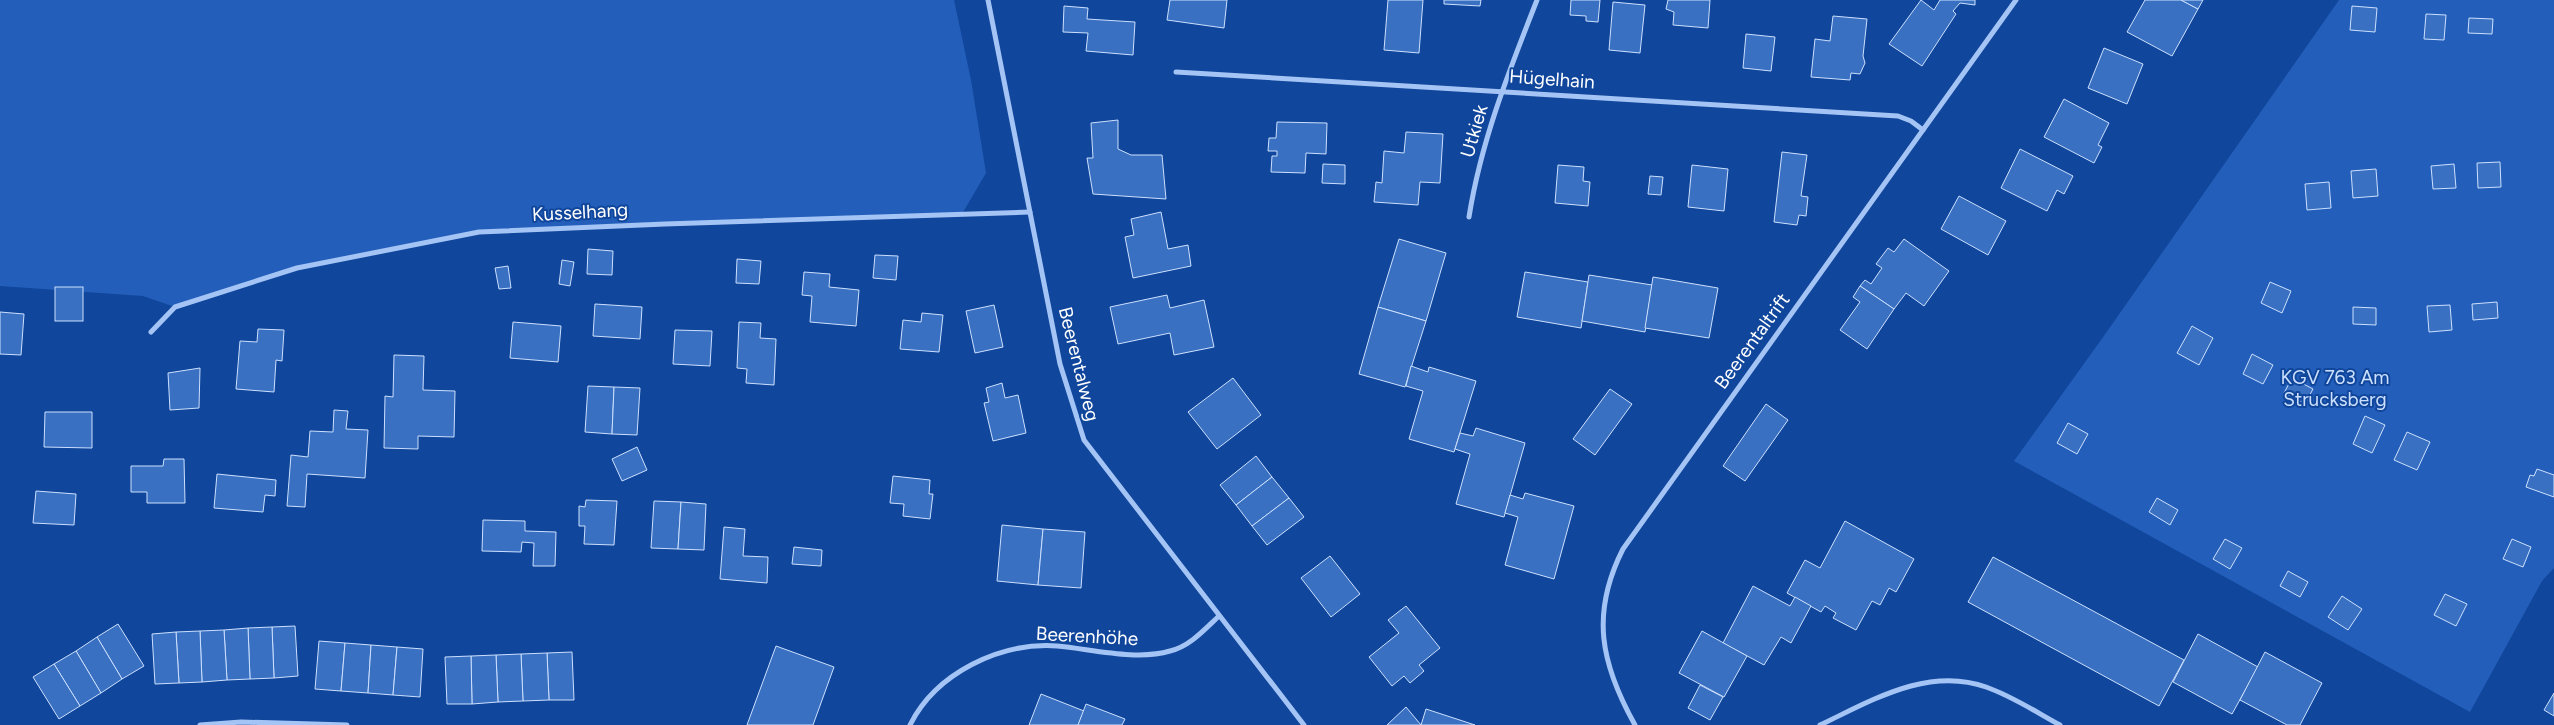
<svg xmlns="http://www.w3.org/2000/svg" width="2554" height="725" font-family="Figtree,sans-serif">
  <rect width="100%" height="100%" fill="#10469b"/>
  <!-- green -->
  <g fill="#235fba">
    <path d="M0 0H954L971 80 986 173 962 214 479 232 297 268 175 307 143 296 0 286Z"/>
    <path d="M2339 0H2554V568L2542 581 2470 712 2014 461 2106 333Z"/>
  </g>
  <!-- building -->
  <g fill="#3970c2" stroke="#cce0fe">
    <path d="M1170 0H1227L1224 28 1167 20Z"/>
    <path d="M1388 0H1423L1419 53 1384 50Z"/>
    <path d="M1444 0H1481L1480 6 1444 4Z"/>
    <path d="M1571 0H1600L1598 22 1586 21V16L1570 15Z"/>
    <path d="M1668 0H1710L1708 28 1673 25 1674 12 1666 9Z"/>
    <path d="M1921 0 1934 10 1940 0H1975V5L1960 3 1953 11 1956 14 1922 66 1889 44Z"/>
    <path d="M2145 0H2181L2198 9 2172 56 2127 32Z"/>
    <path d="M2181 0H2203L2198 9Z"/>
    <path d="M1613 2 1645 5 1640 53 1609 50Z"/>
    <path d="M1064 6 1088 8 1087 19 1135 22 1133 55 1086 51 1088 33 1063 32Z"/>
    <path d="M2352 6 2377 8 2375 32 2350 30Z"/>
    <path d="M2426 14 2446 15 2444 40 2424 39Z"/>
    <path d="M1833 16 1867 19 1863 56 1865 63 1860 74 1851 73 1850 80 1811 77 1815 39 1830 41Z"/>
    <path d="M2469 18 2493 19 2492 34 2468 33Z"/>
    <path d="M1746 34 1775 37 1771 71 1743 68Z"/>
    <path d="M2104 48 2143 64 2127 104 2088 88Z"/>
    <path d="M2064 99 2109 123 2098 145 2102 147 2094 163 2044 137Z"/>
    <path d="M1118 120V149L1131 155H1162L1166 199 1093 194 1087 158H1093L1091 123Z"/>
    <path d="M1277 122 1327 123 1326 154 1306 153 1305 173 1271 172 1272 156H1277V151H1268L1269 138H1276Z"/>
    <path d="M1406 132 1443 134 1440 183 1420 182 1418 205 1374 202 1376 182 1382 183 1384 151 1404 153Z"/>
    <path d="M2020 149 2073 176 2064 194 2057 190 2047 211 2001 188Z"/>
    <path d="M1782 152 1807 155 1801 196 1808 197 1806 216 1799 215 1797 225 1774 222Z"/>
    <path d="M2500 162 2501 187 2478 188 2477 163Z"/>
    <path d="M1323 164 1345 165V184L1322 183Z"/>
    <path d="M2454 164 2456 188 2433 189 2431 166Z"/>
    <path d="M1558 165 1584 167 1583 181 1590 182 1588 206 1555 203Z"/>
    <path d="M1692 165 1728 169 1724 211 1688 207Z"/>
    <path d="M2376 169 2378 196 2353 198 2351 171Z"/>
    <path d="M1650 176 1663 177 1661 195 1648 194Z"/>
    <path d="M2329 182 2331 208 2307 210 2305 184Z"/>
    <path d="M1959 196 2006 221 1988 255 1941 229Z"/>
    <path d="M1161 212 1168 249 1188 245 1191 266 1133 278 1125 237 1134 235 1131 219Z"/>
    <path d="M1399 239 1446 253 1426 321 1378 307Z"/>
    <path d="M1904 239 1949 271 1924 306 1906 293 1894 309 1860 286 1865 280 1871 284 1882 268 1876 264 1888 248 1894 252Z"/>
    <path d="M588 249 613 251 612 275 587 274Z"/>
    <path d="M875 255 898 256 896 280 873 278Z"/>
    <path d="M737 259 761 261 759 284 736 283Z"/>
    <path d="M562 260 574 262 570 286 559 284Z"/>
    <path d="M508 266 511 288 499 289 495 268Z"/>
    <path d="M804 272 830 274 829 287 859 290 856 326 810 322 812 296 802 295Z"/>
    <path d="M1525 272 1588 282 1581 328 1517 317Z"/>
    <path d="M1589 275 1652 285 1645 332 1582 321Z"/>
    <path d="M1653 277 1718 288 1709 338 1645 328Z"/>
    <path d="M2270 282 2291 291 2282 313 2261 303Z"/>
    <path d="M1860 286 1894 309 1867 349 1840 330 1860 302 1853 297Z"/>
    <rect x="55" y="287" width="28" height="34"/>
    <path d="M1167 295 1170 308 1204 300 1214 347 1174 355 1170 333 1118 344 1110 307Z"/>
    <path d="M2497 302 2498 318 2473 320 2472 304Z"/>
    <path d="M595 304 642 307 640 339 593 336Z"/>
    <path d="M994 305 1003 347 975 353 966 311Z"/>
    <path d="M2450 305 2452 330 2429 332 2427 306Z"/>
    <path d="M1378 307 1426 321 1405 387 1359 374Z"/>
    <path d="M2353 307 2376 308V325L2353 324Z"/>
    <path d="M0 312 24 314 21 355 0 354Z"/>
    <path d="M922 313 943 315 939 352 900 349 903 320 921 322Z"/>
    <path d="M513 322 561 326 558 362 510 358Z"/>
    <path d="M739 322 761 323 760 338 776 339 774 385 746 383 747 369 737 368Z"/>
    <path d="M2192 326 2213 338 2199 365 2177 353Z"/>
    <path d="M258 329 284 330 282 361 276 360 274 392 236 389 240 341 257 342Z"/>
    <path d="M675 330 712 331 710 366 673 364Z"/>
    <path d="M2252 354 2273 365 2263 384 2243 374Z"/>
    <path d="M394 355 424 356 423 390 455 391 454 437 418 436V449L384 448 385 396 393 397Z"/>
    <path d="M1411 366 1428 372 1429 367 1476 381 1454 452 1409 439 1423 391 1406 386Z"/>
    <path d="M200 368 199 408 170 410 168 373Z"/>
    <path d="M1233 378 1261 415 1217 449 1188 412Z"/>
    <path d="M2292 378 2313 389 2305 404 2284 393Z"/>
    <path d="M1002 383 1005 398 1018 395 1026 433 993 441 984 403 989 402 986 388Z"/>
    <path d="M588 386 614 387 612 434 585 432Z"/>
    <path d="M614 387 640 388 637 435 612 434Z"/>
    <path d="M1610 389 1632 404 1595 455 1573 439Z"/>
    <path d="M1766 404 1788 420 1745 481 1723 466Z"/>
    <path d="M334 410 348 411 346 429 368 430 365 478 307 474 305 507 287 506 291 455 308 457 310 431 333 432Z"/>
    <path d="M45 412H92V448L44 447Z"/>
    <path d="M2365 416 2385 425 2372 453 2353 444Z"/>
    <path d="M2068 423 2088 434 2077 454 2057 443Z"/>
    <path d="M1476 428 1525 443 1504 517 1456 504 1470 454 1455 449 1460 433 1473 436Z"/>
    <path d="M2407 432 2430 442 2417 470 2394 460Z"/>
    <path d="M637 447 647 470 622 481 612 459Z"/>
    <path d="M1256 456 1272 477 1236 505 1220 485Z"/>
    <path d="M164 459H184L185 503H147V492H131V466H163Z"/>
    <path d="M2537 469 2554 475V497L2526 487 2530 475 2534 476Z"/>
    <path d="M217 474 276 480 275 496 265 495 263 512 214 508Z"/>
    <path d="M893 476 930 480 929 494H933L930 519 903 516 904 504 890 503Z"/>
    <path d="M1272 477 1289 498 1252 526 1236 505Z"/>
    <path d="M36 491 76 494 74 525 33 523Z"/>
    <path d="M1525 493 1574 506 1554 579 1505 565 1518 517 1505 513 1510 495 1523 499Z"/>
    <path d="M1289 498 1304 517 1267 545 1252 526Z"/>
    <path d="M2157 498 2178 510 2170 525 2149 512Z"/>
    <path d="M586 500 617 501 614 545 584 544 585 526H579V506L585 507Z"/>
    <path d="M654 501 681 502 678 549 651 548Z"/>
    <path d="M681 502 706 504 704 550 678 549Z"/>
    <path d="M483 520 525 521V531L556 532 555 566H533L534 543 522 542 521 552 482 551Z"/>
    <path d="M1845 521 1914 559 1896 592 1889 588 1880 605 1872 601 1856 630 1833 618 1836 613 1825 606 1821 612 1787 593 1805 560 1820 568Z"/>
    <path d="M1002 525 1043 529 1038 585 997 581Z"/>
    <path d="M724 527 745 529 743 556 768 557 767 583 720 579Z"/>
    <path d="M1043 529 1085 532 1081 588 1038 585Z"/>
    <path d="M2225 539 2242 548 2230 569 2213 559Z"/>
    <path d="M2512 539 2531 547 2523 567 2503 559Z"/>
    <path d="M794 547 822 550 821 566 792 564Z"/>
    <path d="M1330 556 1360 594 1331 617 1301 578Z"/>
    <path d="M1993 557 2184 660 2159 706 1968 602Z"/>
    <path d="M2288 571 2308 582 2300 597 2280 586Z"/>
    <path d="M1753 586 1790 606 1795 597 1811 606 1791 643 1781 637 1764 665 1723 643Z"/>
    <path d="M2445 594 2467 604 2456 626 2434 615Z"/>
    <path d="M2342 596 2362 609 2348 630 2328 617Z"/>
    <path d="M1406 606 1440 648 1419 665 1424 671 1410 683 1404 676 1392 686 1369 657 1399 633 1388 620Z"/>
    <path d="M118 624 144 666 122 679 97 637Z"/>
    <path d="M295 626 298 676 274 678 272 627Z"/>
    <path d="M272 627 274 678 250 679 248 628Z"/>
    <path d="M248 628 250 679 227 680 224 630Z"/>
    <path d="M224 630 227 680 202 682 200 631Z"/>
    <path d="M200 631 202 682 179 683 176 632Z"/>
    <path d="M1702 631 1747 656 1724 697 1679 673Z"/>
    <path d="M176 632 179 683 155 684 152 634Z"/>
    <path d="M2198 634 2258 667 2232 714 2173 682Z"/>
    <path d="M97 637 122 679 101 693 76 651Z"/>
    <path d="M319 641 345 643 341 691 315 689Z"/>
    <path d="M345 643 371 645 368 693 341 691Z"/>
    <path d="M371 645 397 647 393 695 368 693Z"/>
    <path d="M776 646 834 667 813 725H747Z"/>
    <path d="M397 647 423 649 420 697 393 695Z"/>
    <path d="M76 651 101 693 80 706 54 664Z"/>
    <path d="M572 652 574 700H549L547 653Z"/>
    <path d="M2265 652 2322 683 2300 725H2287L2240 700Z"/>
    <path d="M547 653 549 700 523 701 521 654Z"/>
    <path d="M521 654 523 701 498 702 496 655Z"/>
    <path d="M496 655 498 702 472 704 471 656Z"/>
    <path d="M471 656 472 704H447L445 657Z"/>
    <path d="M54 664 80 706 59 719 33 677Z"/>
    <path d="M1700 685 1723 697 1710 720 1688 708Z"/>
    <path d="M2554 693V716L2544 710Z"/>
    <path d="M1041 694 1084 711 1078 725H1029Z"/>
    <path d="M1086 704 1125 719 1122 725H1078Z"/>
    <path d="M1406 707 1421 725H1387Z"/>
    <path d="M1426 709 1475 725H1421Z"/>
  </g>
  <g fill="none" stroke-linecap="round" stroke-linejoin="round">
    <!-- street -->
    <g stroke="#a4c4f5" stroke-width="5">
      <path d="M988 0 1060 364 1084 440 1304 725"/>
      <path d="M1176 72 1898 116 1911 121 1923 130"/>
      <path d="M1469 217C1481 141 1509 71 1537 0"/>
      <path d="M151 332 175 307 297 268 479 232 665 224 1030 212"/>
      <path d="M200 725 241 722 347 725"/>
      <path d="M910 725C936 673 1000 642 1057 646 1091 649 1137 661 1170 651 1190 646 1204 630 1219 616"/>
      <path d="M1635 725C1601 664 1590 614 1623 549L2016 0"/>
      <path d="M1820 725C1871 701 1928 666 1986 687 2012 696 2036 712 2060 725"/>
    </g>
  </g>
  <g text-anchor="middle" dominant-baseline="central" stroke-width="4" stroke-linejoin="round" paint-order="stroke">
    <!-- street labels -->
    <g font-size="19" fill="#fff" stroke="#10469b">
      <text transform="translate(1552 79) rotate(4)">Hügelhain</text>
      <text transform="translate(1474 131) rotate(-74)">Utkiek</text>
      <text transform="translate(580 212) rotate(-3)">Kusselhang</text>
      <text transform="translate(1752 341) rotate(-54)">Beerentaltrift</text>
      <text transform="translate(1079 364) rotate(76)">Beerentalweg</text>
      <text transform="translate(1087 636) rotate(3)">Beerenhöhe</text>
    </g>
    <!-- park labels -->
    <g font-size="19" fill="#cce0fe" stroke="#10469b">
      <text x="2335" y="377">KGV 763 Am<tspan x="2335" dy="22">Strucksberg</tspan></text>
    </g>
  </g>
</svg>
